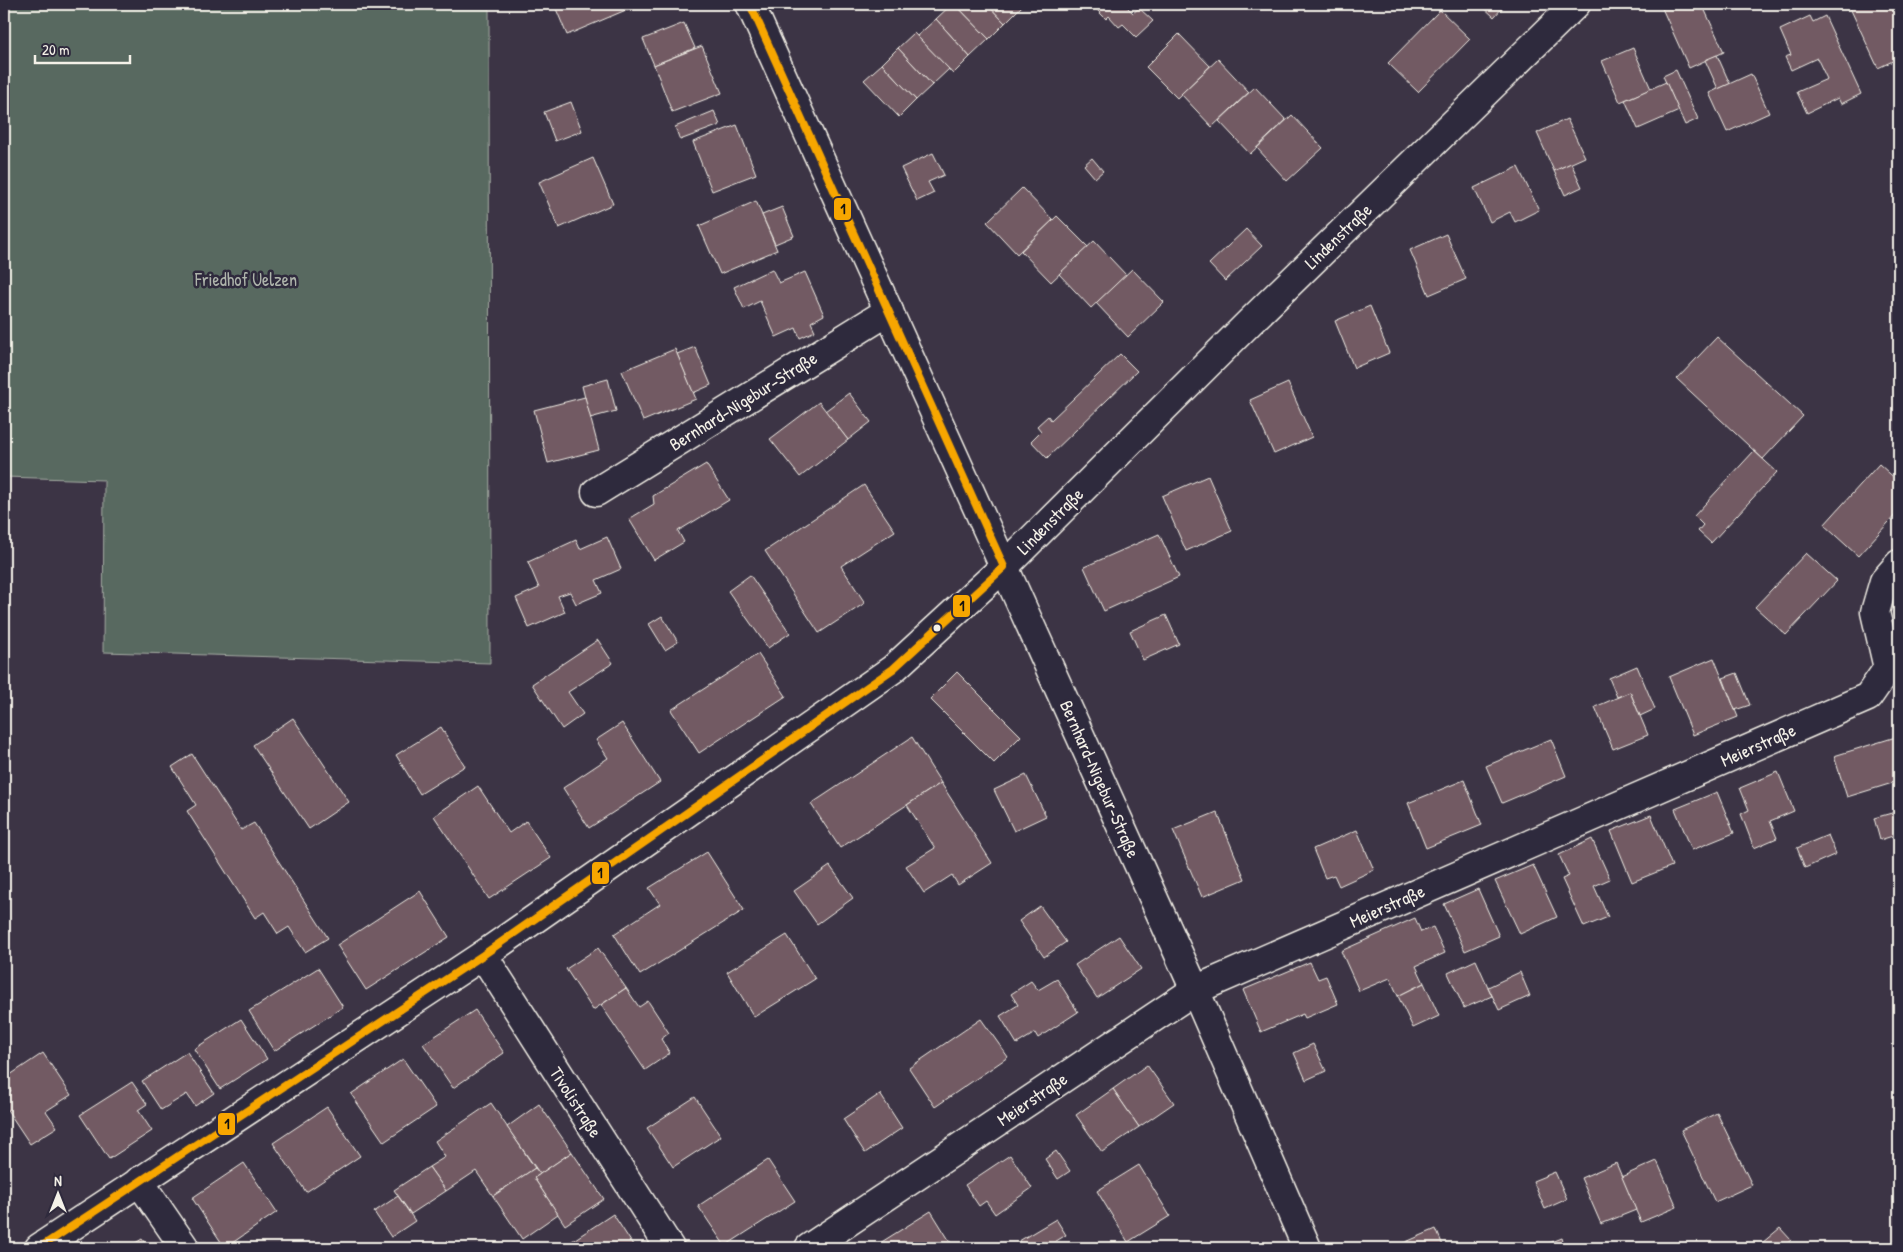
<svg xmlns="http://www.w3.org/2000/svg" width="1903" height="1252" font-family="'Patrick Hand',sans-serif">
  <rect width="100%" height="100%" fill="#3c3445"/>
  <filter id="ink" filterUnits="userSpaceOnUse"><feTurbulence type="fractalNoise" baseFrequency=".02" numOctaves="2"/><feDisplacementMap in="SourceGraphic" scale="10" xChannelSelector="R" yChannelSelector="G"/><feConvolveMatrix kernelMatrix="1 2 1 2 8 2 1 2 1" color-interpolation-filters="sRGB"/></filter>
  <g filter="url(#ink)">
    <!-- green -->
    <path fill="#596961" stroke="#a6ada4" d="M4 4H489L490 663 103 652 104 480 4 477Z"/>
    <!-- building -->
    <g fill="#725a64" stroke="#f4f1e8">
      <path d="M554 4H640L567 35Z"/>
      <path d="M952 4H955L989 39 970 57 936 19Z"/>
      <path d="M955 4H987L1005 23 989 39Z"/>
      <path d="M987 4H1019L1022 6 1005 23Z"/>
      <path d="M1091 4H1120L1122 6 1124 4 1133 13 1139 8 1153 21 1136 37 1123 24 1119 27 1109 16 1106 19Z"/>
      <path d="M1480 4H1506L1494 17Z"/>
      <path d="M1666 4H1702L1724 52 1689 68 1661 6Z"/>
      <path d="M1859 4H1899V58L1878 68 1850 8Z"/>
      <path d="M1440 10 1470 39 1418 92 1388 63Z"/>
      <path d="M1810 16 1813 22 1825 16 1861 94 1841 104 1838 98 1807 113 1797 92 1827 79 1817 58 1791 70 1785 57 1791 55 1780 30Z"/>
      <path d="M936 19 970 57 953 74 917 36Z"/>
      <path d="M684 23 695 48 654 65 643 39Z"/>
      <path d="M914 33 949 69 932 85 898 48Z"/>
      <path d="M1179 34 1210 66 1177 98 1146 67Z"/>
      <path d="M702 46 722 93 672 112 654 65Z"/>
      <path d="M898 48 932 85 916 100 882 64Z"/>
      <path d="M1633 48 1651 89 1620 102 1602 61Z"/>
      <path d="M1717 55 1730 84 1718 89 1705 60Z"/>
      <path d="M1218 59 1249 92 1212 127 1181 94Z"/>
      <path d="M882 64 916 100 899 117 864 80Z"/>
      <path d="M1676 70 1698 119 1685 125 1663 76Z"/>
      <path d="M1751 74 1769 113 1727 132 1709 93Z"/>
      <path d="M1666 82 1679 111 1638 129 1625 100Z"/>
      <path d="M1255 87 1286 120 1250 154 1219 121Z"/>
      <path d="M571 102 582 131 555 141 544 112Z"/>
      <path d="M714 111 720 125 680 140 675 127Z"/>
      <path d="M1292 115 1323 148 1287 181 1257 148Z"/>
      <path d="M1567 119 1585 157 1554 171 1537 133Z"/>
      <path d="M737 125 756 174 712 191 693 142Z"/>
      <path d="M933 153 944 175 928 182 934 193 917 201 901 168Z"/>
      <path d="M593 158 613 204 559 228 539 182Z"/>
      <path d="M1092 158 1103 171 1095 178 1084 165Z"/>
      <path d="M1571 163 1582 187 1565 195 1554 171Z"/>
      <path d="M1518 167 1539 210 1515 222 1510 212 1490 222 1474 188Z"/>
      <path d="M1022 188 1053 220 1017 254 987 222Z"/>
      <path d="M756 201 777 250 720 274 699 226Z"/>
      <path d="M782 207 794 236 775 244 762 215Z"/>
      <path d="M1057 216 1088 247 1051 282 1021 251Z"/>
      <path d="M1246 229 1262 246 1225 281 1209 264Z"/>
      <path d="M1446 234 1466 279 1429 295 1410 250Z"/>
      <path d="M1094 241 1126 275 1091 308 1059 274Z"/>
      <path d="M772 269 779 283 805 272 824 315 811 322 815 331 800 338 796 328 776 337 760 301 744 309 734 287Z"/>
      <path d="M1132 269 1164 302 1128 337 1096 303Z"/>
      <path d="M1370 306 1389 353 1354 368 1335 321Z"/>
      <path d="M1717 337 1803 416 1763 459 1677 379Z"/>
      <path d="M695 347 711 385 693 393 677 354Z"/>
      <path d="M675 349 696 399 643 421 622 371Z"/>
      <path d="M1120 354 1137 371 1047 458 1031 441 1041 431 1037 426 1048 416 1051 420Z"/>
      <path d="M608 379 616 411 590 418 582 386Z"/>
      <path d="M1288 383 1312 437 1274 454 1250 400Z"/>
      <path d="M849 393 871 422 848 440 825 411Z"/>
      <path d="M585 397 599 450 548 463 534 410Z"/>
      <path d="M819 402 848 440 800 477 770 439Z"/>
      <path d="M1754 451 1777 472 1711 543 1698 531 1703 525 1694 516Z"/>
      <path d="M706 464 729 500 678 531 684 542 654 560 629 519 654 504 653 496Z"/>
      <path d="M1879 464 1899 482V511L1858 556 1824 525Z"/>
      <path d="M1208 476 1232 531 1186 551 1162 496Z"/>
      <path d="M864 485 895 531 841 566 865 603 819 633 765 551Z"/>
      <path d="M1159 534 1179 577 1104 611 1084 567Z"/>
      <path d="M607 537 621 569 596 580 602 593 576 604 570 592 558 596 565 612 529 628 516 598 539 588 528 562 576 540 580 549Z"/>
      <path d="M1806 553 1837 581 1786 635 1755 607Z"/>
      <path d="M750 575 790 633 768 648 728 591Z"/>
      <path d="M1166 615 1179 644 1143 660 1130 631Z"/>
      <path d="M662 616 678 642 665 650 649 624Z"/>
      <path d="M598 640 613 663 568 692 583 714 562 729 532 684Z"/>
      <path d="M758 654 786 696 699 753 671 710Z"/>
      <path d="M1714 658 1738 717 1693 735 1669 677Z"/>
      <path d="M1637 666 1655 709 1640 716 1630 692 1617 697 1609 678Z"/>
      <path d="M957 672 1021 736 994 763 930 699Z"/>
      <path d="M1737 673 1750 705 1735 710 1723 678Z"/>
      <path d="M1630 692 1648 735 1613 749 1595 707Z"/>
      <path d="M293 718 349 802 309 829 253 745Z"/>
      <path d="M622 723 660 782 589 828 563 788 608 758 596 740Z"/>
      <path d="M441 727 465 766 420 794 396 755Z"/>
      <path d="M1899 736V781L1847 797 1834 756Z"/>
      <path d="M912 737 941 783 840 848 811 804Z"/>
      <path d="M1551 739 1566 776 1502 803 1486 766Z"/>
      <path d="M192 754 241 830 254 823 328 938 305 952 289 927 278 934 264 912 255 918 187 811 196 805 172 767Z"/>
      <path d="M1778 772 1794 811 1770 821 1777 838 1754 848 1741 814 1749 810 1740 788Z"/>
      <path d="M1026 775 1046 816 1014 831 994 790Z"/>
      <path d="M1464 780 1482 825 1426 848 1408 803Z"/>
      <path d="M941 783 992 863 958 885 952 875 924 893 906 866 935 848 907 805Z"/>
      <path d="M478 786 509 833 526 821 551 858 489 899 434 816Z"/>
      <path d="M1717 792 1734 833 1692 850 1675 809Z"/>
      <path d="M1899 811V834L1880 840 1874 818Z"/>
      <path d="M1217 812 1245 879 1202 897 1173 830Z"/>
      <path d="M1651 815 1672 866 1632 882 1611 831Z"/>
      <path d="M1357 830 1374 870 1339 886 1334 875 1325 878 1313 849Z"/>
      <path d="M1828 835 1836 854 1805 868 1797 848Z"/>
      <path d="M1592 839 1610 879 1594 886 1608 917 1584 927 1562 879 1569 876 1559 855Z"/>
      <path d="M707 852 744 910 640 975 614 934 660 904 649 888Z"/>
      <path d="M1533 865 1557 917 1520 934 1495 881Z"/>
      <path d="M830 866 853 898 817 924 794 891Z"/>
      <path d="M1478 889 1499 936 1465 951 1444 904Z"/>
      <path d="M420 891 449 937 366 990 337 945Z"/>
      <path d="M1040 906 1066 942 1044 957 1019 921Z"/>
      <path d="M1415 918 1421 932 1433 927 1445 953 1416 966 1424 983 1398 996 1390 978 1359 991 1341 951Z"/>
      <path d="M787 935 815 979 754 1017 727 972Z"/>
      <path d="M1119 936 1141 969 1097 998 1075 965Z"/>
      <path d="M598 948 626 988 593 1010 566 969Z"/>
      <path d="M1476 960 1492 996 1464 1008 1448 973Z"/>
      <path d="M1310 962 1318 979 1326 976 1338 1004 1305 1018 1303 1014 1261 1032 1243 990Z"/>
      <path d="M318 968 343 1007 274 1051 249 1011Z"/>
      <path d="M1520 972 1530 996 1499 1010 1488 987Z"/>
      <path d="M1057 979 1078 1012 1038 1038 1035 1033 1017 1044 1000 1016 1018 1005 1011 994 1031 981 1038 990Z"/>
      <path d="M1424 983 1439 1016 1413 1028 1398 996Z"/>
      <path d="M626 988 639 1007 648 1001 669 1033 661 1039 670 1053 645 1070 601 1005Z"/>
      <path d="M475 1010 504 1053 453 1088 423 1044Z"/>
      <path d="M241 1019 267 1059 220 1089 194 1049Z"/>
      <path d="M981 1019 1008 1057 935 1107 909 1068Z"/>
      <path d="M1313 1044 1326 1071 1306 1080 1294 1053Z"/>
      <path d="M187 1052 214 1093 195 1106 187 1094 161 1110 142 1081Z"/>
      <path d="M43 1053 71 1095 46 1111 57 1127 30 1144 4 1105V1096L11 1091 4 1079Z"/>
      <path d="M403 1059 436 1107 384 1142 351 1094Z"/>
      <path d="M1147 1065 1174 1103 1139 1127 1113 1089Z"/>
      <path d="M132 1082 147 1104 138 1110 152 1131 109 1159 80 1115Z"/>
      <path d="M1113 1089 1139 1127 1102 1152 1076 1115Z"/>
      <path d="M880 1094 902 1128 865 1153 843 1119Z"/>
      <path d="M695 1097 721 1136 673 1167 647 1128Z"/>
      <path d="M491 1103 535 1168 493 1196 476 1171 446 1191 429 1167 445 1157 435 1141Z"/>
      <path d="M539 1104 572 1152 540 1174 507 1127Z"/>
      <path d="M327 1107 360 1156 306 1192 273 1143Z"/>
      <path d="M1717 1113 1752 1185 1715 1202 1681 1130Z"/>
      <path d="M1056 1151 1070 1171 1058 1179 1045 1159Z"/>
      <path d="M572 1152 604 1199 565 1225 534 1178Z"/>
      <path d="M1010 1155 1032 1188 995 1214 986 1201 979 1206 965 1185Z"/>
      <path d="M768 1160 795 1201 725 1246 698 1206Z"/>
      <path d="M1657 1161 1677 1207 1641 1222 1621 1177Z"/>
      <path d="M244 1163 277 1212 225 1248 192 1198Z"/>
      <path d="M1616 1163 1636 1210 1601 1224 1581 1178Z"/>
      <path d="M1139 1165 1170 1216 1128 1242 1097 1191Z"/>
      <path d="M429 1167 446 1191 411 1214 394 1190Z"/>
      <path d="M535 1168 540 1174 534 1178 558 1214 522 1239 493 1196Z"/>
      <path d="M1555 1172 1567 1199 1545 1209 1533 1181Z"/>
      <path d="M398 1196 415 1221 391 1237 374 1212Z"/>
      <path d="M931 1211 954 1248H872Z"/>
      <path d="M613 1214 635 1248H568L566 1245Z"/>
      <path d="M1056 1219 1066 1235 1045 1248H1023L1019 1241Z"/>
      <path d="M1780 1228 1791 1240 1782 1248H1756Z"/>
      <path d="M1436 1229 1444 1248H1392Z"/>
      <path d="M1562 1238 1566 1248H1537Z"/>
      <path d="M142 1239 148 1248H127Z"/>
    </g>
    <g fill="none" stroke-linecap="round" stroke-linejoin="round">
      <!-- street casing -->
      <g stroke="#f4f1e8" stroke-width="31">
        <g id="street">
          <path d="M596 492 889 311"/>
          <path d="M483 955 670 1248"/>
          <path d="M139 1181 185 1248"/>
          <path d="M39 1248 483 955 893 669 1004 567 1252 320 1576 4"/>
          <path d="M809 1248 1195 990 1868 697 1888 668 1875 612 1884 581 1899 564"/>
        </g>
      </g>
      <!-- secondary casing -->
      <g stroke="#f4f1e8" stroke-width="31">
        <path id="secondary" d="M750 4 1195 990 1307 1248"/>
      </g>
      <!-- street -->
      <use href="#street" stroke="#2f2a3d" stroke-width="28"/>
      <!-- secondary -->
      <use href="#secondary" stroke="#2f2a3d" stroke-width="28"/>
      <!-- bus-1 casing -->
      <g stroke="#2f2a3d" stroke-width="11">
        <path id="bus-1" d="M39 1248 483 955 893 669 1004 567 750 4"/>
      </g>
      <!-- bus-1 -->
      <use href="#bus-1" stroke="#f7a600" stroke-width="8"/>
    </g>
  </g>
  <!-- markers -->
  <circle fill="#f4f1e8" stroke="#2f2a3d" stroke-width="2" cx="937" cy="628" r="4.5"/>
  <g text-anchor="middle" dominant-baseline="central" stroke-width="5" stroke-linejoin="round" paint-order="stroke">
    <!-- street labels -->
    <g font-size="18" fill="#f4f1e8" stroke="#2f2a3d">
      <text transform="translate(1338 236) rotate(-44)">Lindenstraße</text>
      <text transform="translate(743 401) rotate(-32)">Bernhard-Nigebur-Straße</text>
      <text transform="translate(1050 521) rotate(-45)">Lindenstraße</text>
      <text transform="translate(1758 745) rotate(-24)">Meierstraße</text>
      <text transform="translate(1100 779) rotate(66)">Bernhard-Nigebur-Straße</text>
      <text transform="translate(1387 906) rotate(-24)">Meierstraße</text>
      <text transform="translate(1032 1099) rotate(-34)">Meierstraße</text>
      <text transform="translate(576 1102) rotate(57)">Tivolistraße</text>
    </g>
    <!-- park labels -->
    <g font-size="18" fill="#aeb4ab" stroke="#2f2a3d">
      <text x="246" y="279">Friedhof Uelzen</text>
    </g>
  </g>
  <g stroke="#2f2a3d" stroke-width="2">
    <rect x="833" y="197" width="19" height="24" rx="5" fill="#f7a600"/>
    <rect x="952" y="594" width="19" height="24" rx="5" fill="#f7a600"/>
    <rect x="591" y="861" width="19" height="24" rx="5" fill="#f7a600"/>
    <rect x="217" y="1112" width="19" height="24" rx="5" fill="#f7a600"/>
  </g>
  <g font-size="14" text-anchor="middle" font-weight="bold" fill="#111">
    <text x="843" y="214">1</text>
    <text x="962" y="611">1</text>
    <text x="600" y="878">1</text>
    <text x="227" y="1129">1</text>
  </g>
  <!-- margin -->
  <rect width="1903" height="1252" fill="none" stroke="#2f2a3d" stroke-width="20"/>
  <rect x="10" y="10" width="1883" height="1232" fill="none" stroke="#f4f1e8" stroke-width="2" filter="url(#ink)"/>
  <!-- north arrow -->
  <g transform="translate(58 1194)" stroke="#2f2a3d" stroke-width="4" paint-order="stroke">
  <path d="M0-4L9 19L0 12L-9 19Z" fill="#f4f1e8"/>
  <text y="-8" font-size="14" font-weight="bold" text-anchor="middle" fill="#f4f1e8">N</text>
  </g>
  <!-- scale -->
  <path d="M35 55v8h95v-8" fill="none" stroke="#f4f1e8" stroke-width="2.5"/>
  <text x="42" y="55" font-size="15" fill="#f4f1e8" stroke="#2f2a3d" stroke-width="4" paint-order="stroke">20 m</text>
</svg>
